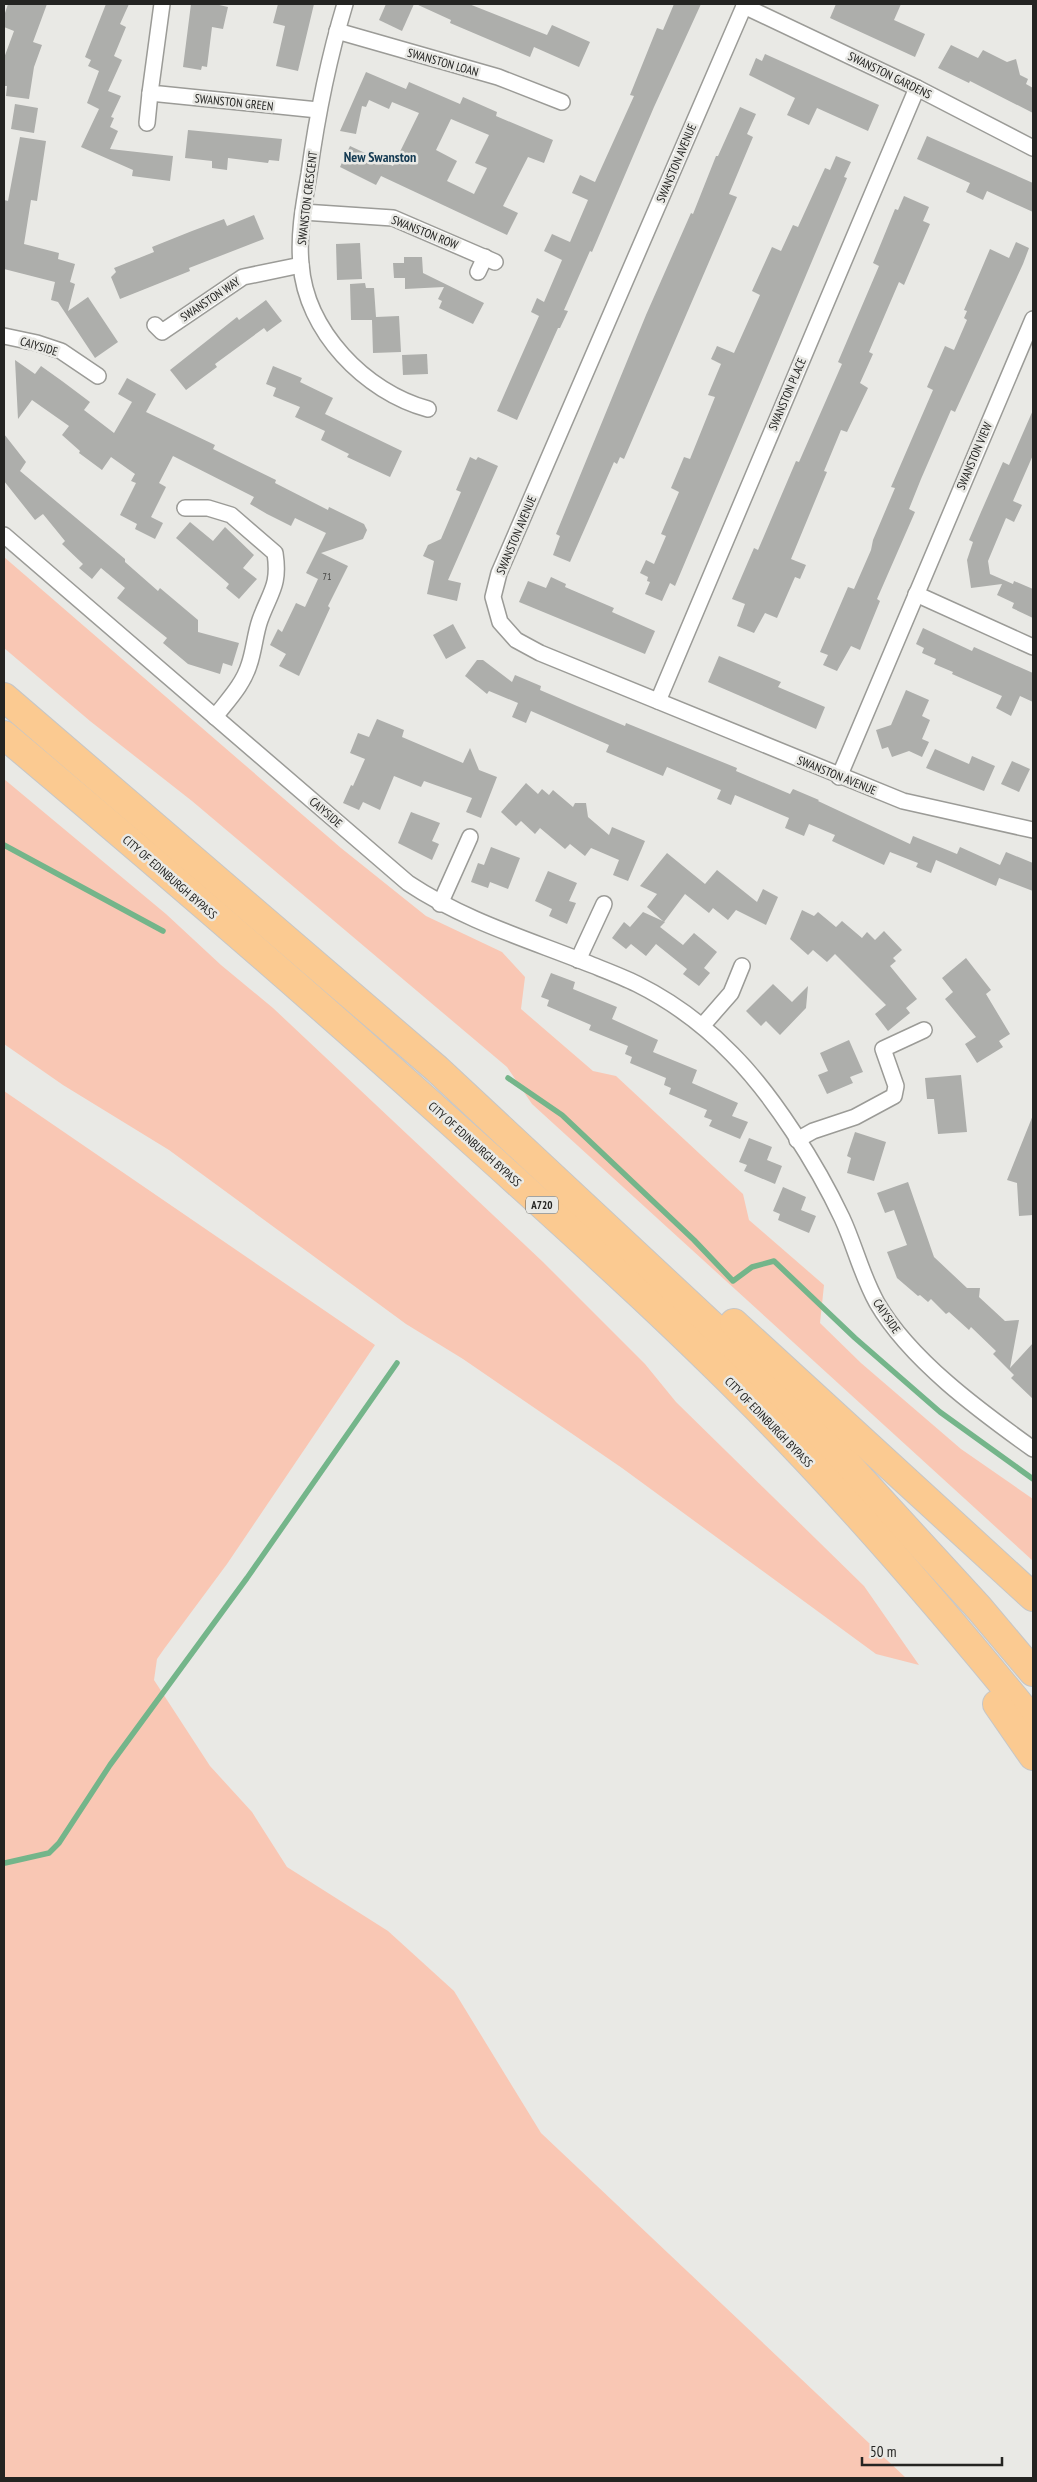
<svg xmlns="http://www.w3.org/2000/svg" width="1037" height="2482" font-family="'PT Sans Narrow',sans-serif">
  <rect width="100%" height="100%" fill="#e9e9e5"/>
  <!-- green -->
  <g fill="#f9c7b4">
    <path d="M4 557 341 848 426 916 502 952 525 977 521 1009 593 1071 616 1076 743 1194 749 1220 824 1285 820 1323 861 1363 961 1449 1033 1499V1561L532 1104 507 1067 192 801 90 721 4 648Z"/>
    <path d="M4 779 166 914 221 965 273 1008 543 1262 645 1364 676 1402 864 1586 919 1665 876 1654 622 1468 463 1359 406 1324 169 1150 63 1085 4 1044Z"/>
    <path d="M4 1091 375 1345 227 1564 164 1649 157 1659 154 1680 210 1766 252 1812 287 1867 388 1931 454 1991 541 2133 906 2478H4Z"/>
  </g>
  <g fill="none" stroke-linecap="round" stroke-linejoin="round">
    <!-- stream -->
    <g stroke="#74b58a" stroke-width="5.5">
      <path d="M4 845 163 931"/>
      <path d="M508 1078 562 1115 694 1240 733 1281 752 1267 774 1261 855 1338 940 1412 1033 1479"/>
      <path d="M5 1863 49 1853 59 1843 110 1765 247 1578 397 1363"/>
    </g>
  </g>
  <!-- building -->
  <g fill="#adaeab" fill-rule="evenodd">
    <path d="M8 4H47L33 42 42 45 34 67 29 99 6 96 7 86H4V58L14 31 4 27V16Z"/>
    <path d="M106 4H129L120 24 126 27 114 56 122 60 108 91 121 96 111 117 114 118 110 127 118 131 110 149 173 156 170 181 132 176 133 170 81 147 99 109 87 103 99 71 88 66 91 60 85 57Z"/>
    <path d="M191 4H215L228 7 223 29 212 27 207 67 202 66 201 70 183 67Z"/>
    <path d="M278 4H314L298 71 276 66 285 26 273 23Z"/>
    <path d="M386 4H414L402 31 379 20Z"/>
    <path d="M416 4H469L547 35 552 25 590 42 579 67 534 47 530 57 450 23 451 20Z"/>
    <path d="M674 4H701L654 107 592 252 590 251 564 310 568 311 560 328H558L517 420 497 411 539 316 531 312 537 298 544 302 562 260 544 251 552 234 570 242 588 200 572 193 580 175 595 182 634 96 630 95 657 28 663 30Z"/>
    <path d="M836 4H901L894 20 925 34 915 57 830 18Z"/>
    <path d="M951 45 978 58 983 50 1007 62 1016 59 1020 75 1028 79 1026 84 1033 88V113L970 81 969 83 938 68Z"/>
    <path d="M765 54 879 105 868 131 817 108 809 125 787 115 795 98 749 75 756 58 762 61Z"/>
    <path d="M366 72 406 89 409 82 460 104 463 97 497 112 496 116 553 140 544 163 528 157 503 206 518 213 507 235 381 176 376 185 340 167 350 146 393 166 419 113 392 102 389 109 369 100 366 107 362 106 356 134 340 131ZM451 119 489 135 475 163 487 168 474 194 447 181 457 161 436 150Z"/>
    <path d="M15 104 38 108 34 133 11 129Z"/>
    <path d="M740 107 756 114 747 134 753 137 729 194 737 197 624 459 620 457 617 464 614 462 570 562 553 555 560 536 556 534 646 315 691 213 693 214 716 156H718Z"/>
    <path d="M188 130 282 139 279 161 269 160 268 163 228 158 227 170 212 168V161L185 158Z"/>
    <path d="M927 136 1033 183V212L987 191 983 200 966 192 970 183 917 159Z"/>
    <path d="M20 137 46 141 37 201 31 200 24 244 59 253 58 259 75 264 70 282 75 284 68 311 88 297 118 342 95 358 58 302 51 300 55 282 4 269V200L8 201Z"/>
    <path d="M836 156 851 162 844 177 847 178 675 586 670 583 662 601 645 594 650 582 647 581 648 577 640 573 646 560 654 564 666 536 661 534 679 492 671 488 684 457 690 459 715 397 708 395 721 364 711 359 717 346 734 353 760 295 752 291 772 247 781 251 793 225 798 227 825 168 830 170Z"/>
    <path d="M904 196 929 207 923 221 930 224 904 285 899 282 869 352 873 354 860 383 868 388 847 432 841 430 824 471 827 472 791 559 806 565 800 579 795 577 777 618 765 613 754 633 737 626 745 604 732 599 754 548 758 550 796 461 799 462 842 364 838 362 879 266 873 263 895 209 898 210Z"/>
    <path d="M254 215 264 239 189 268 190 271 120 299 111 277 116 272 114 268 154 252 152 247 192 231 224 219 227 226Z"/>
    <path d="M1016 242 1029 248 1023 264 955 412 951 410 921 479 909 509 915 512 877 599 880 601 860 650 851 646 837 671 823 665 828 655 820 652 848 587 854 589 871 550 873 540 895 488 891 487 933 390 927 387 945 346 954 350 967 320 964 318 967 311 964 310 990 249 1009 258Z"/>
    <path d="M360 243 362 279 337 280 336 244Z"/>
    <path d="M404 257H422L423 273 484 303 473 324 439 308 442 301 438 299 444 287 405 289V278H394L393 263H404Z"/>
    <path d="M365 283 366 288H374L376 317 399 316 401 352 373 353 372 320H351L350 284Z"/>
    <path d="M266 300 282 321 267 332 264 328 215 364 217 367 186 390 170 370 237 317 239 320Z"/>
    <path d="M427 354 428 374 403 375 402 355Z"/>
    <path d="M15 360 35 374 41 366 62 381 90 402 84 410 114 433 132 402 118 394 127 378 156 394 146 412 215 445 213 449 276 480 275 483 328 510 329 507 364 524 367 530 363 539 321 553 348 566 328 606 330 608 299 676 279 666 286 654 270 645 278 629 282 632 296 603 305 607 318 579 306 573 326 533 295 518 291 526 267 514 250 504 254 497 173 456 159 483 166 487 151 517 163 523 155 539 135 529 137 524 120 515 136 483 131 481 135 474 111 457 102 470 79 453 80 451 62 435 69 426 32 400 18 419Z"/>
    <path d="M273 366 302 378 300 382 333 398 325 414 402 451 390 477 347 457 349 454 321 440 325 431 295 417 300 407 273 396 276 388 266 384Z"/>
    <path d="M1033 410V455L1013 501 1022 505 1014 522 1006 518 988 561 990 574 1013 584 1014 581 1033 589V618L1012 608 1014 603 997 595 1002 584 971 588 967 560 973 542 969 540 981 512 1003 462 1009 465Z"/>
    <path d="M4 434 26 462 20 471 125 559V562L158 591 160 588 198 620V632L239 643 232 666 223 663 220 674 188 664 163 643 167 638 117 598 125 588 101 568 92 579 79 568 83 564 62 544 65 541 43 514 35 520 4 481Z"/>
    <path d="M470 457 476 460 478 457 498 466 448 580 461 583 457 601 427 594 434 561 423 556 428 545 441 539 461 492 456 490Z"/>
    <path d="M190 522 213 541 225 527 254 555 243 568 257 579 239 599 226 588 229 584 176 538Z"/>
    <path d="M551 577 566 584 565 587 614 608 612 612 655 631 645 654 519 602 528 581 546 588Z"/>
    <path d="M453 624 466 648 446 659 433 635Z"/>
    <path d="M923 628 972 651 974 647 1033 673V702L1020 696 1011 716 996 708 1002 696 952 674 953 672 934 664 936 659 922 653 924 648 916 644Z"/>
    <path d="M719 656 781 682 778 687 825 707 816 729 708 682Z"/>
    <path d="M477 660H483L512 682 515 675 541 686 540 690 577 706 625 726 626 723 737 768 736 771 790 794 793 789 819 800 818 801 910 844 913 836 957 854 960 847 1000 865 1006 852 1033 863V891L999 878 996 886 936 860 931 873 916 867 918 863 890 852 884 865 832 841 835 835 809 824 804 836 785 828 789 818 735 795 731 805 717 799 721 790 667 767 663 776 606 752 609 745 531 711 526 723 512 717 518 703 489 691 487 694 465 676Z"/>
    <path d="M906 690 929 700 922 716 930 720 922 739 929 742 922 757 909 751 892 757 888 747 882 749 876 730 891 725Z"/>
    <path d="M377 719 404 730 402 737 463 763 470 748 479 770 497 777 481 818 466 812 472 798 424 781 421 787 394 776 380 810 363 802 359 810 343 803 351 785 353 786 365 759 350 753 358 733 369 737Z"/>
    <path d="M935 749 969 764 972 756 995 766 984 791 926 768Z"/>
    <path d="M1012 761 1030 769 1019 792 1001 784Z"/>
    <path d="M526 783 538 794 542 789 549 795 553 790 573 807 575 803H586L588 817 609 835 612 827 645 841 628 881 613 875 619 860 591 848 585 856 570 844 565 849 540 828 535 834 521 821 516 826 501 812Z"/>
    <path d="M411 812 440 823 432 841 439 844 432 860 398 843Z"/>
    <path d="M491 847 520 858 508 889 490 882 488 888 471 882 478 863 484 865Z"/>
    <path d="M667 853 705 884 717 870 757 902 763 889 778 897 766 925 736 910 728 920 713 908 709 913 685 894 664 922 647 907 657 894 640 886Z"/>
    <path d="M548 871 577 883 569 901 576 903 567 924 549 916 552 909 535 901Z"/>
    <path d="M802 910 814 916 818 912 836 927 842 921 862 938 867 932 875 940 884 931 902 950 893 958 896 961 890 966 917 999 906 1008 910 1013 888 1031 875 1014 886 1005 835 954 827 962 813 950 808 955 790 939Z"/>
    <path d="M643 912 665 922 660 927 683 945 694 933 717 952 704 968 710 973 699 986 683 974 687 969 656 944 646 956 631 944 626 949 612 938 624 922 630 927Z"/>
    <path d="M966 958 991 990 986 994 1010 1034 999 1041 1003 1047 977 1063 965 1044 976 1037 945 999 953 992 942 978Z"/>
    <path d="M551 973 575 982 573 989 617 1007 612 1019 658 1040 653 1052 697 1070 692 1083 738 1103 732 1116 748 1122 740 1139 709 1126 712 1120 704 1117 707 1110 669 1094 671 1088 664 1085 666 1078 630 1063 632 1057 625 1054 628 1046 589 1030 591 1025 547 1006 549 1000 541 997Z"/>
    <path d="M773 984 792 1002 808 986 806 1008 780 1035 766 1021 761 1026 746 1011Z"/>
    <path d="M849 1040 863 1072 850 1077 853 1083 827 1094 818 1075 828 1071 820 1053Z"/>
    <path d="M961 1075 967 1132 938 1134 934 1099H927L925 1078Z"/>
    <path d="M1033 1115V1215L1019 1216 1017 1183 1007 1180Z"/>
    <path d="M855 1132 886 1142 874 1181 847 1173 851 1158 847 1156Z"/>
    <path d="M749 1138 772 1147 767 1160 782 1166 775 1184 744 1171 747 1165 739 1162Z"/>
    <path d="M908 1182 934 1257 967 1288H980L979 1297 1005 1321 1019 1320 1010 1368 1033 1343V1399L1011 1378 1014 1375 993 1354 996 1351 971 1327 969 1330 949 1312 946 1314 931 1299 928 1302 920 1295 918 1296 897 1278 887 1252 907 1245 894 1210 885 1213 877 1193Z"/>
    <path d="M783 1187 806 1197 801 1210 816 1216 809 1233 778 1220 780 1214 773 1211Z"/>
  </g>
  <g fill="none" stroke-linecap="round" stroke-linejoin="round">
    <!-- street casing -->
    <g stroke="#9b9b97" stroke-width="18">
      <g id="street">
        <path d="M162 4 150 93 318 110"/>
        <path d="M345 4C328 60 317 116 309 174 304 203 298 234 301 264 306 331 365 392 428 409"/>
        <path d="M745 4 499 573 493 597 500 622 516 640 540 653 903 801 1033 830"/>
        <path d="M744 6 917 88 1033 148"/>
        <path d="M337 31 498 77 562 102"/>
        <path d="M147 123 150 93"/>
        <path d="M303 212 393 218 495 262"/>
        <path d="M478 272 485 257"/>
        <path d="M155 325 162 332 243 277 301 265"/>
        <path d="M4 336 37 343 61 351 98 376"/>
        <path d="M185 508H208L231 515 275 553C280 586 270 592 260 620 255 634 254 651 249 665 243 685 227 701 215 717"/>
        <path d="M4 535 408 883C465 921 530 940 592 965 607 971 623 977 637 984 673 1002 704 1025 732 1054 773 1095 817 1165 842 1218 855 1246 861 1274 877 1303 910 1360 980 1411 1033 1449"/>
        <path d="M916 594 1033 647"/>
        <path d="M658 701 917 88"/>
        <path d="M839 777 1033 319"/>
        <path d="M440 904 470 837"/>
        <path d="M578 960 604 904"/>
        <path d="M703 1025 731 993 742 966"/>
        <path d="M797 1140 813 1131 855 1117 894 1096 896 1086 883 1049 924 1030"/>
      </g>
    </g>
    <!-- highway casing -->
    <g stroke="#c6c6c6" stroke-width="30">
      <g id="highway">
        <path d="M4 697 437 1069 719 1332 837 1453 979 1608 1033 1672"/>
        <path d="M4 735C167 872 328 1011 486 1154 589 1247 692 1340 788 1440 874 1530 955 1625 1033 1721"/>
        <path d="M734 1323 1033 1597"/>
        <path d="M997 1704 1033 1756"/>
      </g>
    </g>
    <!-- street -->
    <use href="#street" stroke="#fff" stroke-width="15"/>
    <!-- highway -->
    <use href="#highway" stroke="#fbca91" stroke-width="28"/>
  </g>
  <g text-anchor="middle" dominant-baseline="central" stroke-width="5" stroke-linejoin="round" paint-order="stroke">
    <!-- number labels -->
    <g font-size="10" fill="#464644">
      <text x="327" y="576">71</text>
    </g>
    <!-- shield labels -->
    <rect fill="#e9e9e5" stroke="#5f5f5c" stroke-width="1" x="526" y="1196.5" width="32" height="17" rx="4"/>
    <g font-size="11" font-weight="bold" fill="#242422">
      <text x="542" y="1205">A720</text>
    </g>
    <!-- street labels -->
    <g font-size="12" fill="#242422" stroke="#e9e9e5">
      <text transform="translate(443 62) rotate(16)">SWANSTON LOAN</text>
      <text transform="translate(890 75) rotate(26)">SWANSTON GARDENS</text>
      <text transform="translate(234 102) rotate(6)">SWANSTON GREEN</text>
      <text transform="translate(676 163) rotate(-67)">SWANSTON AVENUE</text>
      <text transform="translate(307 198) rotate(-83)">SWANSTON CRESCENT</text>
      <text transform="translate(425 232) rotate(22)">SWANSTON ROW</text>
      <text transform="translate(210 299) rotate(-34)">SWANSTON WAY</text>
      <text transform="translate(39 346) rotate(17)">CAIYSIDE</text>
      <text transform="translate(787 394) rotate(-67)">SWANSTON PLACE</text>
      <text transform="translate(974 456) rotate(-67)">SWANSTON VIEW</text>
      <text transform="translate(516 535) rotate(-67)">SWANSTON AVENUE</text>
      <text transform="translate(837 775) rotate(22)">SWANSTON AVENUE</text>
      <text transform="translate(326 812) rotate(41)">CAIYSIDE</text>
      <text transform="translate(170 877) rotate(41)">CITY OF EDINBURGH BYPASS</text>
      <text transform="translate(475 1144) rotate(42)">CITY OF EDINBURGH BYPASS</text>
      <text transform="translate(887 1316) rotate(56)">CAIYSIDE</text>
      <text transform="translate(769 1422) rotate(46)">CITY OF EDINBURGH BYPASS</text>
    </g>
    <!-- neighbourhood labels -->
    <g font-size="14" font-weight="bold" fill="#143a52" stroke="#e9e9e5">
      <text x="380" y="157">New Swanston</text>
    </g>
  </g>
  <!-- border -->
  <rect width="1037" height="2482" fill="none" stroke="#242422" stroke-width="10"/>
  <!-- scale -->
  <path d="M862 2457v8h140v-8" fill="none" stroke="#242422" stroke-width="2.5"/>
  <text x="870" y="2457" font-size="15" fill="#242422" stroke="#e9e9e5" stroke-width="4" paint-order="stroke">50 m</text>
</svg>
